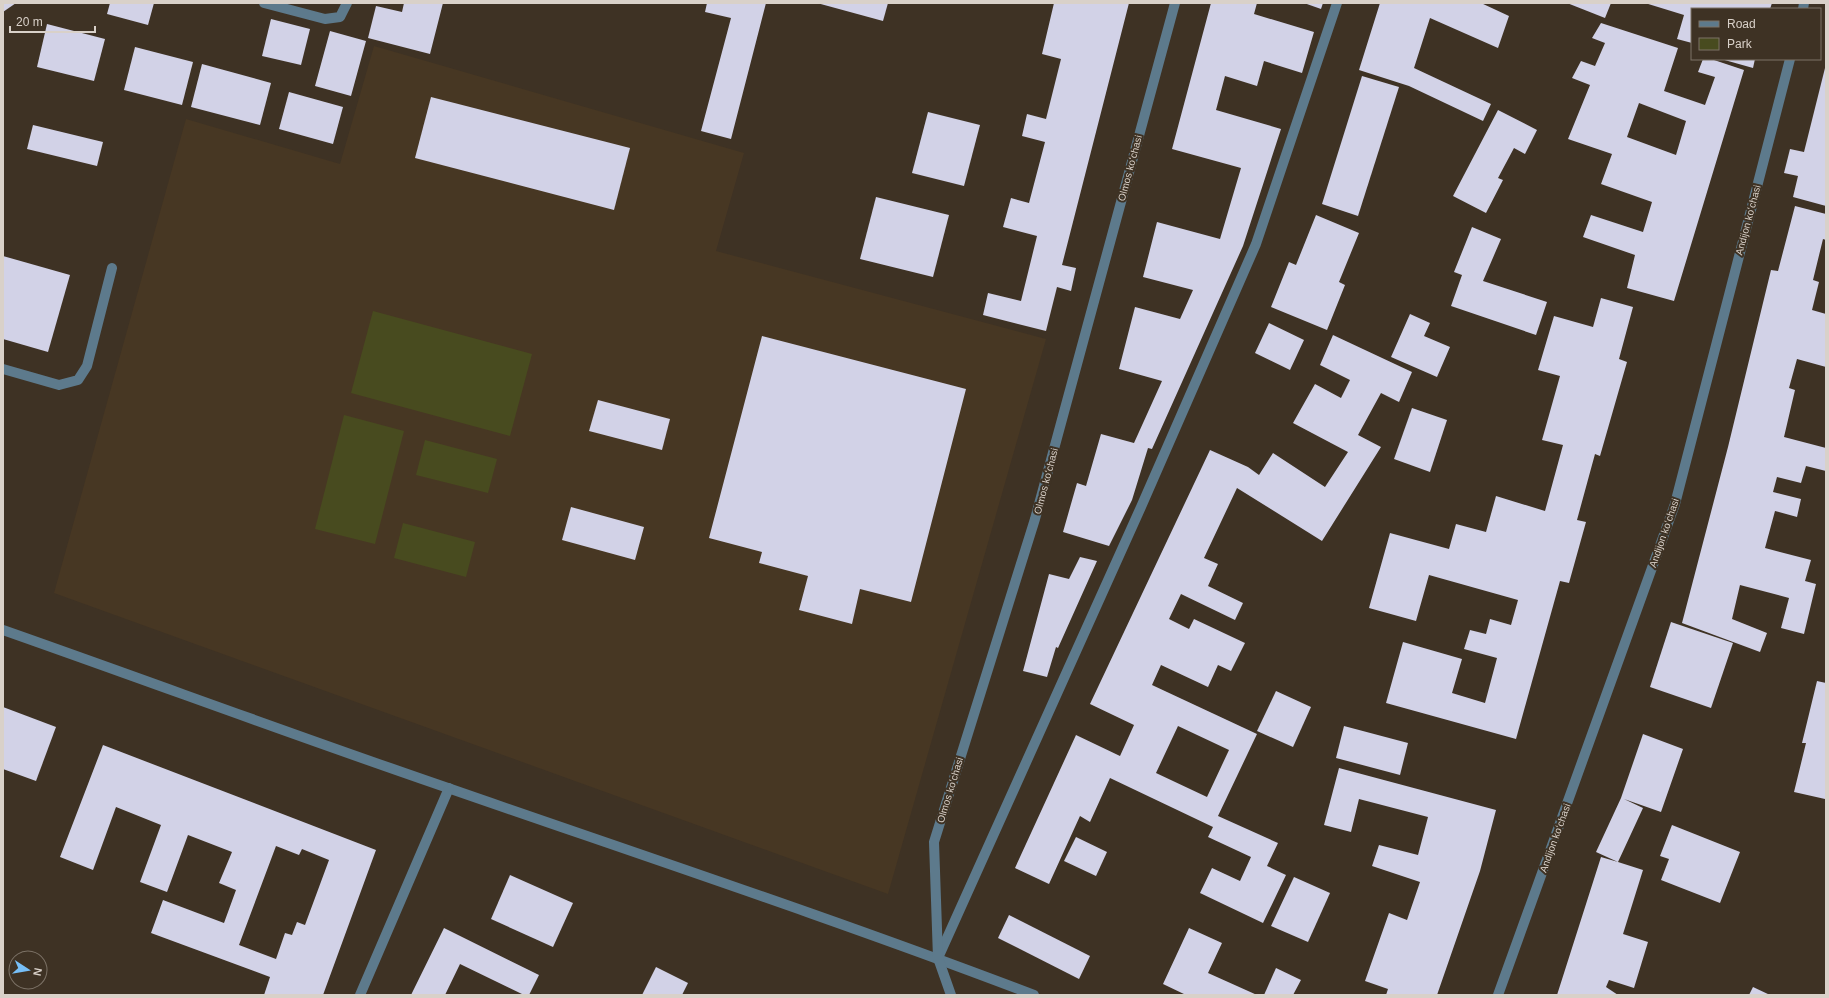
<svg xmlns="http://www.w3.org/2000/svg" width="1829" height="998" font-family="Arial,sans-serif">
  <rect width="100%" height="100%" fill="#3e3224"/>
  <!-- built -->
  <path fill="#473723" d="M374 46 744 153 716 251 1046 339 888 894 54 593 186 119 340 164Z"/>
  <!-- green -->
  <g fill="#484b1f">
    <path d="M373 311 532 354 510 436 351 393Z"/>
    <path d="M344 415 404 431 375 544 315 529Z"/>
    <path d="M425 440 497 459 488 493 416 475Z"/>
    <path d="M403 523 475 542 466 577 394 558Z"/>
  </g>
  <!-- building -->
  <g fill="#d2d2e7" fill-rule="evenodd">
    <path d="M3 3H16L3 12Z"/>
    <path d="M110 3H154L148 25 107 14Z"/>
    <path d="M404 3H443L430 54 368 38 376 6 402 12Z"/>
    <path d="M707 3H766L731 139 701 131 731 18 705 12Z"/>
    <path d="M817 3H888L883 21Z"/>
    <path d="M1054 3H1129L1062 265 1076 268 1071 291 1057 287 1046 331 983 315 988 293 1021 301 1037 236 1003 227 1011 198 1029 203 1045 142 1022 136 1027 114 1046 119 1061 59 1042 54Z"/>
    <path d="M1211 3H1257L1254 14 1314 32 1302 73 1264 61 1257 86 1225 76 1216 110 1281 129 1243 246 1152 449 1148 448 1132 500 1109 546 1063 532 1077 483 1086 486 1101 434 1134 443 1162 381 1119 369 1135 307 1180 319 1193 290 1143 277 1157 222 1220 239 1241 168 1172 149Z"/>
    <path d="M1304 3H1323L1321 9Z"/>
    <path d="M1380 3H1481L1509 16 1498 48 1430 18 1414 68 1491 104 1483 121 1409 86 1359 70Z"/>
    <path d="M1567 3H1611L1605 18Z"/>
    <path d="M1645 3H1772L1770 9H1692V43L1677 39 1684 15Z"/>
    <path d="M271 19 310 29 301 65 262 56Z"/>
    <path d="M1601 23 1678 48 1664 91 1705 105 1715 77 1698 72 1703 59H1711L1744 70 1674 301 1627 288 1635 255 1583 237 1591 215 1643 232 1652 202 1601 184 1612 154 1568 139 1590 85 1572 78 1581 61 1595 66 1605 43 1592 38ZM1639 103 1686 121 1676 155 1627 137Z"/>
    <path d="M47 24 105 39 94 81 37 67Z"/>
    <path d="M330 31 366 41 351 96 315 86Z"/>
    <path d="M135 47 193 62 182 105 124 90Z"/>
    <path d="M1721 59H1755L1753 68Z"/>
    <path d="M202 64 271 83 260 125 191 107Z"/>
    <path d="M1825 68H1826V206L1793 197 1798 176 1784 173 1790 149 1804 152Z"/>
    <path d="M1362 76 1399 87 1358 216 1322 204Z"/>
    <path d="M289 92 343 107 333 144 279 129Z"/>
    <path d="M431 97 630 148 614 210 415 158Z"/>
    <path d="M1498 110 1537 130 1525 154 1514 148 1498 178 1503 180 1486 213 1453 196Z"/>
    <path d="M928 112 980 125 964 186 912 173Z"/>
    <path d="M33 125 103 142 97 166 27 149Z"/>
    <path d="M876 197 949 215 933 277 860 259Z"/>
    <path d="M1795 206 1826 214V240L1823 239 1813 280 1819 282 1812 310 1826 314V367L1797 359 1789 388 1795 390 1784 437 1826 448V471L1806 466 1801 483 1777 477 1773 492 1801 499 1797 517 1775 511 1765 548 1811 560 1805 581 1816 584 1804 634 1781 628 1789 598 1740 585 1732 619 1767 633 1760 652 1682 623 1728 447 1771 270 1778 271Z"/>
    <path d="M1316 215 1359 233 1339 282 1345 285 1327 330 1271 307 1289 262 1296 265Z"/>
    <path d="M1472 227 1501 239 1483 281 1547 302 1536 335 1451 306 1462 275 1454 272Z"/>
    <path d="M3 256 70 275 48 352 3 339Z"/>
    <path d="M1601 298 1633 307 1619 359 1627 362 1600 456 1595 454 1577 520 1586 522 1569 583 1560 581 1516 739 1386 703 1403 642 1462 659 1452 693 1485 703 1497 658 1464 649 1470 630 1486 634 1490 619 1511 625 1518 600 1429 575 1416 621 1369 608 1390 533 1449 549 1456 524 1486 532 1496 496 1545 511 1563 445 1542 440 1560 376 1538 370 1554 316 1593 327Z"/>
    <path d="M1410 314 1430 323 1424 336 1450 347 1437 377 1391 357Z"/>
    <path d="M1269 323 1304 340 1290 370 1255 353Z"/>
    <path d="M1333 335 1412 372 1399 402 1381 393 1358 435 1381 447 1322 541 1237 488 1204 558 1218 564 1208 586 1243 603 1235 620 1181 594 1169 619 1189 629 1194 619 1245 643 1231 671 1218 665 1208 687 1161 665 1152 685 1257 734 1218 816 1278 843 1267 866 1286 875 1263 923 1200 893 1212 868 1240 881 1251 857 1208 837 1213 827 1110 778 1090 822 1080 816 1049 884 1015 868 1076 735 1120 756 1134 725 1090 704 1210 450 1248 467 1259 475 1273 453 1325 487 1348 452 1293 423 1315 384 1341 398 1350 380 1320 365ZM1178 726 1229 750 1207 797 1156 773Z"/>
    <path d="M762 336 966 389 911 602 860 589 852 624 799 610 808 576 759 563 762 552 709 538Z"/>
    <path d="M598 400 670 419 662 450 589 431Z"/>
    <path d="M1412 408 1447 420 1430 472 1394 459Z"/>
    <path d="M571 507 644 527 635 560 562 540Z"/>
    <path d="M1080 557 1097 561 1058 648 1056 647 1047 677 1023 671 1049 574 1069 579Z"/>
    <path d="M1671 622 1733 643 1711 708 1650 687Z"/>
    <path d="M1817 681 1826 683 1825 799 1794 792 1806 743H1802Z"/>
    <path d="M1276 691 1311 707 1293 747 1257 731Z"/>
    <path d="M3 707 56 727 36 781 3 769Z"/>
    <path d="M1344 726 1408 743 1400 775 1336 758Z"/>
    <path d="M1643 734 1683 749 1661 812 1624 799 1643 808 1618 862 1643 870 1623 934 1648 942 1634 988 1609 980 1606 987 1618 995H1557L1601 857 1618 862 1596 852 1621 798Z"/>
    <path d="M103 745 376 850 323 995H264L270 977 151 933 163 900 224 923 236 890 219 883 232 852 188 835 167 892 140 882 161 825 116 807 93 870 60 857ZM276 846 299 855 302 849 329 860 305 925 297 922 292 935 285 933 276 959 239 945Z"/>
    <path d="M1339 768 1496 810 1480 871 1437 995H1386L1388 989 1365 981 1389 913 1407 920 1420 882 1372 866 1379 845 1418 855 1428 817 1359 799 1351 832 1324 825Z"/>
    <path d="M1672 825 1740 852 1720 903 1661 880 1669 859 1660 856Z"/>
    <path d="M1076 837 1107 852 1096 876 1064 861Z"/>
    <path d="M510 875 573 903 553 947 491 919Z"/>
    <path d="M1294 877 1330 893 1308 942 1271 926Z"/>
    <path d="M1009 915 1090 956 1079 979 998 938Z"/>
    <path d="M444 928 539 975 529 995H524L460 964 445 995H411Z"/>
    <path d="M1189 928 1222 943 1208 973 1257 995H1186L1163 984Z"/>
    <path d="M656 967 688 983 682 995H642Z"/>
    <path d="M1276 968 1301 980 1293 995H1264Z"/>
    <path d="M1753 987 1770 995H1749Z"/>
  </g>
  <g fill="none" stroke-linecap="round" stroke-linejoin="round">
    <!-- minor -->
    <g stroke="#5d7a8c" stroke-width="10">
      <path d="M264 3 325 19 340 17 347 3"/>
      <path d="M1803 9 1804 3"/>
      <path d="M3 369 59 385 78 380 87 366 112 268"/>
      <path d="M3 630C151 682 299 737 448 788 644 856 840 921 1034 995"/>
      <path d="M938 958 1141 507 1256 244 1337 3"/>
      <path d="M360 995 449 788"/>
      <path d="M951 995 938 958 934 842 1035 519 1175 3"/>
      <path d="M1498 995 1675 504 1790 59"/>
    </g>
  </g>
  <g text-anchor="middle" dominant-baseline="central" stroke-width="4" stroke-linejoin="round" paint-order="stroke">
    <!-- street labels -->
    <g font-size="10" fill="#d9d1c9" stroke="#3e3224">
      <text transform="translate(1130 168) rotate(-75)">Olmos koʻchasi</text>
      <text transform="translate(1748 220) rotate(-75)">Andijon koʻchasi</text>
      <text transform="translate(1046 481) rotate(-75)">Olmos koʻchasi</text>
      <text transform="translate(1664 533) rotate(-71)">Andijon koʻchasi</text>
      <text transform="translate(950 790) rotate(-73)">Olmos koʻchasi</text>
      <text transform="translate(1555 838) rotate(-70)">Andijon koʻchasi</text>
    </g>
  </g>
  <!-- border -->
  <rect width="1829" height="998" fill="none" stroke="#d9d1c9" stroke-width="8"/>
  <!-- legend -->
  <rect x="1691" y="8" width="130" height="52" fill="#3e3224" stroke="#7c7266"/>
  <rect x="1699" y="21" width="20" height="6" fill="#5d7a8c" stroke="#7c7266"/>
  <text x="1727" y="28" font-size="12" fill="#d9d1c9">Road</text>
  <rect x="1699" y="38" width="20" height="12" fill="#484b1f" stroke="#7c7266"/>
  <text x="1727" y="48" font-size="12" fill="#d9d1c9">Park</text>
  <!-- north arrow -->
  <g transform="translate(28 970) rotate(102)"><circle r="19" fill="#3e3224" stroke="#7c7266"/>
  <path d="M0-3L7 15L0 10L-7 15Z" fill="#77bff7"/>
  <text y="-6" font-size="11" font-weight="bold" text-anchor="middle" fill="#d9d1c9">N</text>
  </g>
  <!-- scale -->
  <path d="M10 26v6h85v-6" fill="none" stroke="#d9d1c9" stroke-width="2"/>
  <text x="16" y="26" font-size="12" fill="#d9d1c9" stroke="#3e3224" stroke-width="3" paint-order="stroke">20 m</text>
</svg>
